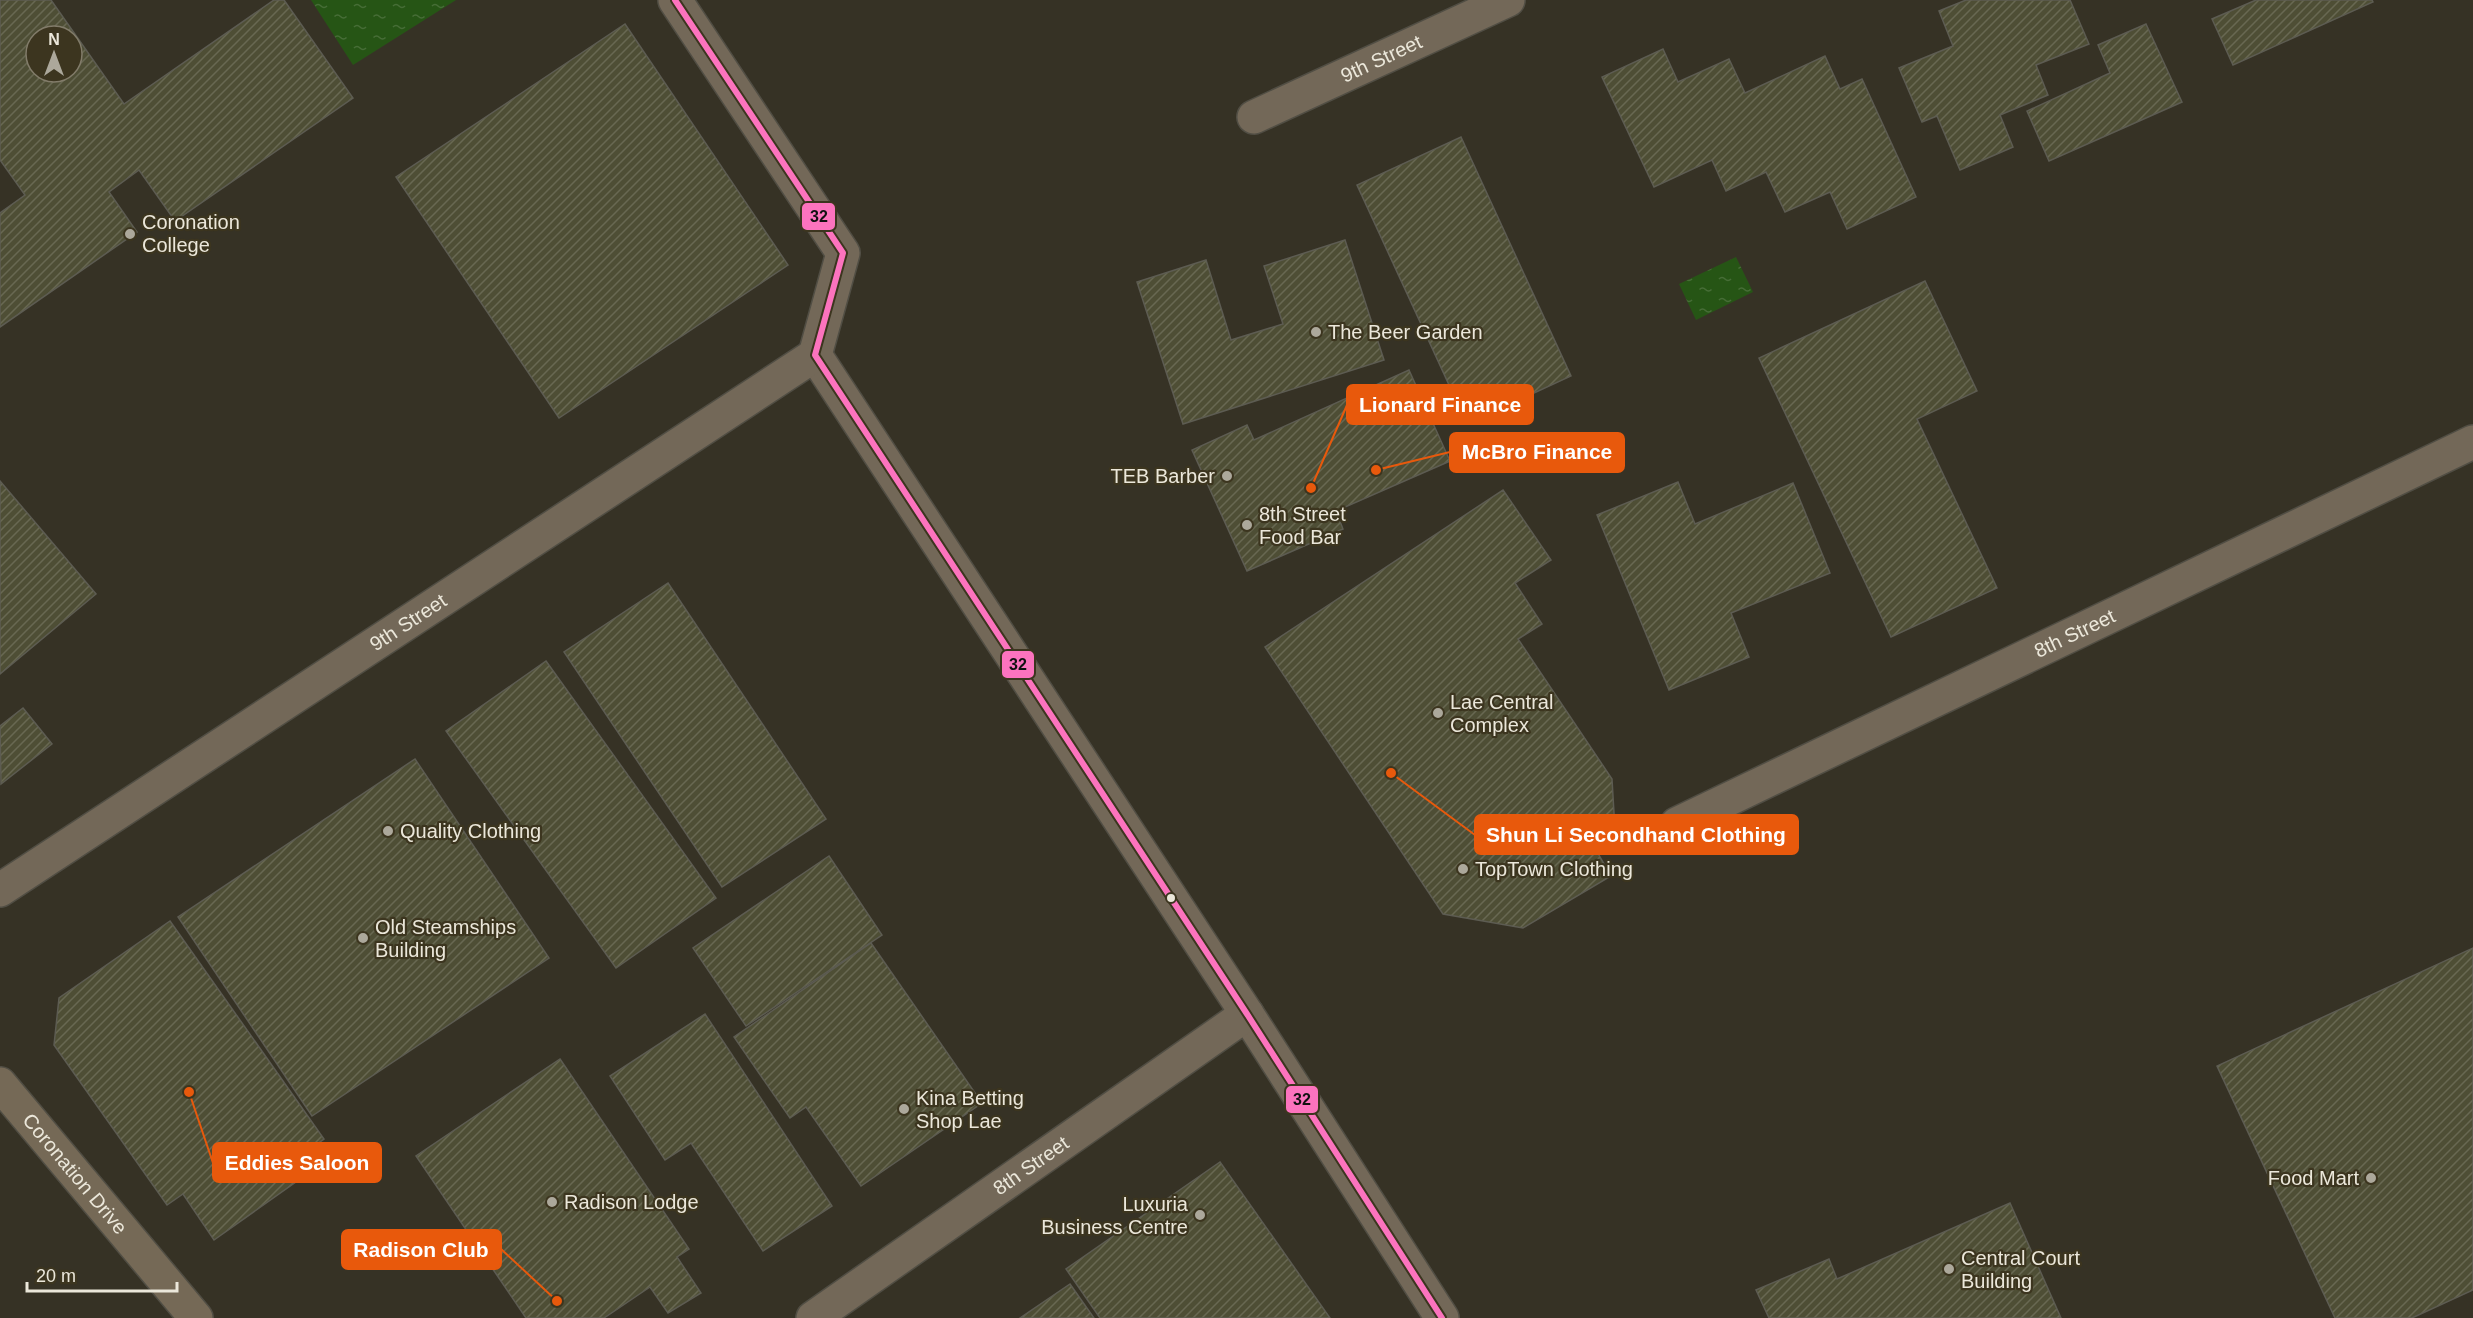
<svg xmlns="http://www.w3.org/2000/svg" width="2473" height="1318" font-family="Helvetica,sans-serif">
  <defs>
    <pattern id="water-ripples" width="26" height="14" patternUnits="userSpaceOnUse" patternTransform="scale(1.5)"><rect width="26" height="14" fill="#265515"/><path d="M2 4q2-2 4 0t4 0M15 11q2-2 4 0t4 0" fill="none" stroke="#466d36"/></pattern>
    <pattern id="building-hatch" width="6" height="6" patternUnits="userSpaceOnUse" patternTransform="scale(1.5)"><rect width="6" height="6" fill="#4e4e35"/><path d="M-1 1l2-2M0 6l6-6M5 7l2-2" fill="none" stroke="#686852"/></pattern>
  </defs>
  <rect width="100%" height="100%" fill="#363225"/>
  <!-- water -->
  <g fill="url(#water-ripples)">
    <path d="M311 0H456L353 65Z"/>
    <path d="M1736 257 1753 292 1696 320 1679 284Z"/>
  </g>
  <!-- building -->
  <g fill="url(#building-hatch)" stroke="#5d5c52" stroke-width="1.5" fill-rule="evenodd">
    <path d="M0 0H51L124 104 274 0H284L353 98 175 221 139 170 109 192 137 232 0 327V213L25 195 0 160ZM36 36H72V72H36Z"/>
    <path d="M1966 0H2070L2089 44 2036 65 2048 95 2000 115 2013 147 1960 170 1937 116 1922 122 1899 68 1953 46 1939 11Z"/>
    <path d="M2256 0H2372L2373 2 2233 65 2212 19Z"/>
    <path d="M625 24 788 265 559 418 396 177Z"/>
    <path d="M2146 24 2182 102 2049 161 2027 111 2110 73 2098 45Z"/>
    <path d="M1663 49 1678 82 1729 59 1745 93 1825 56 1840 89 1862 79 1916 197 1847 229 1830 192 1785 212 1766 172 1726 191 1712 160 1654 187 1602 77Z"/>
    <path d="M1461 137 1571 376 1467 424 1357 185Z"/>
    <path d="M1345 240 1384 360 1183 424 1137 282 1206 260 1231 340 1283 324 1264 266Z"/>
    <path d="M1925 281 1977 391 1917 419 1997 588 1891 637 1759 358Z"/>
    <path d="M1409 370 1450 461 1336 511 1343 529 1247 571 1192 450 1247 425 1254 440Z"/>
    <path d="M0 481 96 594 0 674Z"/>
    <path d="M1678 482 1695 524 1793 483 1830 573 1731 613 1749 657 1669 690 1597 515Z"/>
    <path d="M1503 490 1551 560 1515 583 1542 624 1518 639 1612 779 1615 830 1592 843 1611 876 1523 928 1443 914 1265 647Z"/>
    <path d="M668 583 826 819 722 887 564 652Z"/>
    <path d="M546 661 716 898 616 968 446 731Z"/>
    <path d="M23 708 52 744 1 784 0 726Z"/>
    <path d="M415 759 549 958 312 1116 178 917Z"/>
    <path d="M829 856 882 935 746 1026 693 948Z"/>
    <path d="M170 921 324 1139 290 1164 300 1179 214 1240 183 1194 167 1205 54 1045 59 998Z"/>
    <path d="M871 943 982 1103 861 1186 806 1107 790 1118 734 1037Z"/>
    <path d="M2473 948V1290L2412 1318H2335L2217 1066Z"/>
    <path d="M705 1014 832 1206 763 1251 691 1143 665 1160 610 1076Z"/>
    <path d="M560 1059 689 1249 677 1257 701 1293 668 1313 650 1287 604 1318H526L416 1156Z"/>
    <path d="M1220 1162 1330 1318H1100L1066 1269Z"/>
    <path d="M2010 1203 2061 1318H1769L1756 1290 1829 1259 1837 1279Z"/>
    <path d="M1070 1284 1094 1318H1020Z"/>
  </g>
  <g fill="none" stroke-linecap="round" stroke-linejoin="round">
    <!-- street casing -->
    <g stroke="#514e44" stroke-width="36">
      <g id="street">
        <path d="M675 0 843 253 815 355 1247 1014 1442 1318"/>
        <path id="s1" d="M1254 117 1508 0"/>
        <path id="s2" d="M1677 824 2473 442"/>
        <path id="s3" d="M0 890 815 355"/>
        <path id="s4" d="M813 1318 1247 1014"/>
      </g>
    </g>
    <!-- secondary casing -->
    <g stroke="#514e44" stroke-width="36">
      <g id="secondary">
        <path id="s5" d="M0 1084 196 1318"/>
      </g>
    </g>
    <!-- street -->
    <use href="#street" stroke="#736858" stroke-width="33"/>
    <!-- secondary -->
    <use href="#secondary" stroke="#756956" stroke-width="33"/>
    <!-- bus-1 casing -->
    <g stroke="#3c351f" stroke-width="10">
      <path id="bus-1" d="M675 0 843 253 815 355 1247 1014 1442 1318"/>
    </g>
    <!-- bus-1 -->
    <use href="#bus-1" stroke="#fc73be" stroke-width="6"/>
  </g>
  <!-- markers -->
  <g fill="#aca89b" stroke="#3c351f" stroke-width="2">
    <circle cx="130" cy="234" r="6"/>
    <circle cx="1316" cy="332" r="6"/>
    <circle cx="1227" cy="476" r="6"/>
    <circle cx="1247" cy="525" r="6"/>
    <circle cx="1438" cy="713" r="6"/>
    <circle cx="388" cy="831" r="6"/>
    <circle cx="1463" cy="869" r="6"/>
    <circle cx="363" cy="938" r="6"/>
    <circle cx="904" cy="1109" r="6"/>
    <circle cx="2371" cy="1178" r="6"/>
    <circle cx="552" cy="1202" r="6"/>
    <circle cx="1200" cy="1215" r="6"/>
    <circle cx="1949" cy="1269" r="6"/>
  </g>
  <circle fill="#ebe7da" stroke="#3c351f" stroke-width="2" cx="1171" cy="898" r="5"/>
  <g text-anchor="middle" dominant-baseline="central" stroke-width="4.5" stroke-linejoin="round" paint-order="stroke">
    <!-- street labels -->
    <g font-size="20" fill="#ebe7da" stroke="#3c351f">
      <text stroke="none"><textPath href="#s1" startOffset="140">9th Street</textPath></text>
      <text stroke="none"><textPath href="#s3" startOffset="488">9th Street</textPath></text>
      <text stroke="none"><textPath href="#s2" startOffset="441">8th Street</textPath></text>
      <text stroke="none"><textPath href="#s4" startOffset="266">8th Street</textPath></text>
      <text stroke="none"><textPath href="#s5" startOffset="117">Coronation Drive</textPath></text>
    </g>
    <!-- poi labels -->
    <g font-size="20" fill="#ebe7da" stroke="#3c351f" text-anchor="start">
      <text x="142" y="222">Coronation<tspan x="142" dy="23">College</tspan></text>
      <text x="1328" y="332">The Beer Garden</text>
      <text x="1215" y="476" text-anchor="end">TEB Barber</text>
      <text x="1259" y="514">8th Street<tspan x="1259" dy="23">Food Bar</tspan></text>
      <text x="1450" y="702">Lae Central<tspan x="1450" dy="23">Complex</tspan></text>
      <text x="400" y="831">Quality Clothing</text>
      <text x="1475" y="869">TopTown Clothing</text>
      <text x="375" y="927">Old Steamships<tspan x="375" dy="23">Building</tspan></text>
      <text x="916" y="1098">Kina Betting<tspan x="916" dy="23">Shop Lae</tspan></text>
      <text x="2359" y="1178" text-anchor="end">Food Mart</text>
      <text x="564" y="1202">Radison Lodge</text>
      <text x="1188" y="1204" text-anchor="end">Luxuria<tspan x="1188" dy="23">Business Centre</tspan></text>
      <text x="1961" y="1258">Central Court<tspan x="1961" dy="23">Building</tspan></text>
    </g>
  </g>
  <!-- callouts -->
  <path fill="none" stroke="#e8590c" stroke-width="2" d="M1311 488L1347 405M1376 470L1450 452M1391 773L1475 835M189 1092L213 1163M557 1301L501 1249"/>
  <g fill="#e8590c" stroke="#3c351f" stroke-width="2">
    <circle cx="1311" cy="488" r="6"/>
    <circle cx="1376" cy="470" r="6"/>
    <circle cx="1391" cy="773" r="6"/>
    <circle cx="189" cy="1092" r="6"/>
    <circle cx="557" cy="1301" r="6"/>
  </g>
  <g fill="#e8590c" stroke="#e8590c" stroke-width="2">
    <rect x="1347" y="385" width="186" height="39" rx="6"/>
    <rect x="1450" y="433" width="174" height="39" rx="6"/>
    <rect x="1475" y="815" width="323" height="39" rx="6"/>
    <rect x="213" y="1143" width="168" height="39" rx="6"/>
    <rect x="342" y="1230" width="159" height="39" rx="6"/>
  </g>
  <g font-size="21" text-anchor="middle" font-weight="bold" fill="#fff">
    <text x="1440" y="412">Lionard Finance</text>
    <text x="1537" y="459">McBro Finance</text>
    <text x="1636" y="842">Shun Li Secondhand Clothing</text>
    <text x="297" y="1170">Eddies Saloon</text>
    <text x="421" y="1257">Radison Club</text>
  </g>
  <g stroke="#3c351f" stroke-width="2">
    <rect x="801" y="202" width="35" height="29" rx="6" fill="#fc73be"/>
    <rect x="1001" y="650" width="34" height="29" rx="6" fill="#fc73be"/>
    <rect x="1285" y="1085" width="34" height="29" rx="6" fill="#fc73be"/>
  </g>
  <g font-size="16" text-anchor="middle" font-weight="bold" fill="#111">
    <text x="819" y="222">32</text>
    <text x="1018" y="670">32</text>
    <text x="1302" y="1105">32</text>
  </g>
  <!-- north arrow -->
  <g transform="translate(54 54)"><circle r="28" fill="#3c351f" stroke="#827c6a" stroke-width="1.5"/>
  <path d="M0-4.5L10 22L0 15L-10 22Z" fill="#aca89b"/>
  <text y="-9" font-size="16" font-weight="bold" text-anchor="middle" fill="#ebe7da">N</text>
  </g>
  <!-- scale -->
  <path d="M27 1282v9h150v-9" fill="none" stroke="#ebe7da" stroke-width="3"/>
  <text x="36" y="1282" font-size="18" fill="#ebe7da" stroke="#3c351f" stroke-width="4.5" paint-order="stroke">20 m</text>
</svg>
